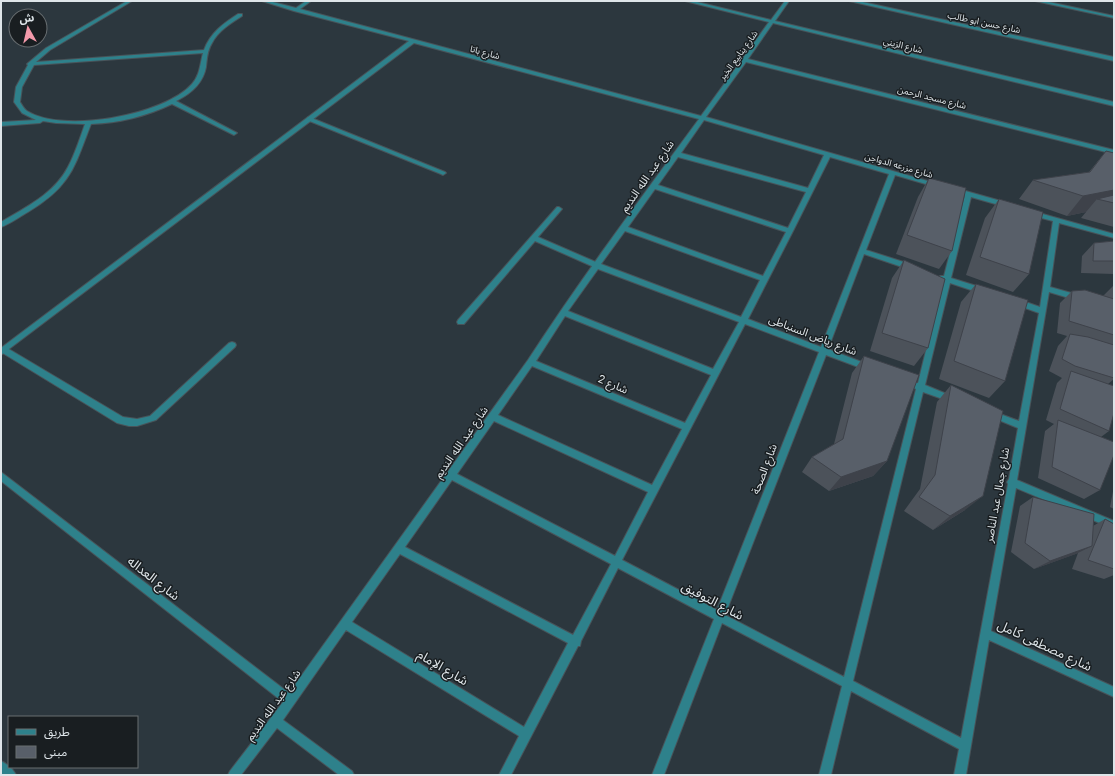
<svg xmlns="http://www.w3.org/2000/svg" width="1115" height="776" font-family="Inter,'Noto Sans Arabic',sans-serif">
  <rect width="100%" height="100%" fill="#2c373e"/>
  <g fill="none" stroke-linecap="round" stroke-linejoin="round">
    <!-- service casing -->
    <g stroke="#485359" stroke-width="2">
      <g id="service">
        <path d="M309 117 445 172 446 173 443 175 441 174 307 120V118Z"/>
        <path d="M557 207H559L562 209 538 237 598 263 599 265 598 267H594L535 241 464 324H458L457 322 458 320Z"/>
        <path d="M232 342 235 343 236 345 235 347 156 420 137 426H129L117 423 1 352V348H7L123 417 137 419 150 416 229 343Z"/>
      </g>
    </g>
    <!-- minor casing -->
    <g stroke="#485359" stroke-width="2">
      <g id="minor">
        <path d="M127 1H132L50 50 36 62 204 50C210 33 224 23 238 14H242V16C231 23 218 31 212 43 207 51 207 59 206 67 203 84 190 94 176 101L237 133 234 135 172 104C147 116 119 123 91 124 74 168 71 186 28 212 19 217 10 224 1 227V222C26 207 54 194 68 167 75 154 80 138 85 124L56 123 43 121 40 123 1 126V122L36 120 22 113 14 102 16 87 28 65 27 64 46 48ZM203 53C200 64 200 75 192 84 165 115 63 134 27 111 24 109 22 105 20 102L22 87 34 65Z"/>
        <path d="M262 1H269L296 8 306 1H311L300 9 701 116 769 22 685 1H693L771 20 785 1H789L775 21 1114 102V106L773 23 748 59 1114 150V154L746 62 706 117 938 184 939 185 936 187 895 175 866 250 913 265 914 267 911 270 864 254 828 349 872 366 873 368 872 370 869 371 826 355 725 615 844 677 916 389 912 387 911 385 912 383H918L943 281 939 278 940 276H944L965 195 953 191 952 190 955 188 1008 203 1009 205 1006 207 971 197 951 278 986 289 987 291 983 294 950 283 925 385 954 397 955 399 954 401 951 402 923 392 853 681 961 738 1008 484 1007 482 1009 479 1018 428 989 416 988 414 989 412 992 411 1019 421 1039 313 1014 304 1013 302 1017 299 1040 307 1053 221 1030 215V211H1032L1114 234V238L1059 223 1050 287 1082 296 1083 298 1079 301 1049 292 1017 480 1114 521V529L1016 488 991 631 1114 687V697L989 640 966 775H954L959 749 851 691 831 775H819L842 686 722 623 664 775H652L714 619 618 568 581 641 580 646H578L511 775H499L519 736 346 630 283 720 352 771 354 775H339L277 728 241 775H228L230 771 283 702 1 481V472L289 693 528 360C582 277 641 198 699 119L414 43 1 355V348L409 41 294 11ZM704 120 824 155 808 188 681 153ZM678 157 806 192 788 228 658 185ZM830 157 889 174 821 347 748 319 793 231ZM655 189 786 232 763 276 628 227ZM625 231 760 280 741 317 601 264ZM598 269 739 322 713 369 568 311ZM565 316 711 375 685 423 536 361ZM745 324 819 352 717 610 622 560ZM532 366 682 429 652 485 498 415ZM494 421 648 492 615 556 457 474ZM452 480 611 564 573 635 405 547ZM400 554 568 643 524 727 352 622Z"/>
        <path d="M849 1H858L1114 57V61Z"/>
        <path d="M1035 1H1044L1114 16V18Z"/>
        <path d="M1 761C7 764 13 769 16 775L1 774Z"/>
      </g>
    </g>
    <!-- service -->
    <use href="#service" fill="#2e818b" fill-rule="evenodd"/>
    <!-- minor -->
    <use href="#minor" fill="#2e818b" fill-rule="evenodd"/>
  </g>
  <!-- wall -->
  <g fill="#4c525a">
    <path d="M1106 151 1114 153V227L1081 218 1086 212 1067 216 1019 199 1033 180 1089 172Z"/>
    <path d="M929 178 952 251 939 269 896 254 918 197Z"/>
    <path d="M999 199 1029 274 1013 292 966 275 985 218Z"/>
    <path d="M1114 241V274L1081 273 1082 256 1094 243Z"/>
    <path d="M904 260 928 348 914 366 870 351 892 278Z"/>
    <path d="M976 284 1005 381 989 398 939 379 961 302Z"/>
    <path d="M1113 286H1114V379L1108 384 1109 431 1101 437 1100 490 1084 499 1038 478 1045 431 1054 424 1046 420 1057 383 1062 378 1049 371 1058 346 1067 336 1057 333 1060 303 1072 291 1103 296Z"/>
    <path d="M864 356 887 461 873 476 829 491 802 472 812 457 834 444 852 373Z"/>
    <path d="M951 385 965 510 933 530 904 511 920 489 937 402Z"/>
    <path d="M1114 486V509L1110 507Z"/>
    <path d="M1033 497 1093 526 1105 519 1114 524V575L1104 579 1072 569 1078 553 1034 569 1011 552 1020 506Z"/>
  </g>
  <!-- shaded-wall -->
  <g fill="#3e424a">
    <path d="M1114 190V203L1097 199 1086 212 1067 216 1083 196Z"/>
    <path d="M887 461 873 476 829 491 841 477Z"/>
    <path d="M983 496 965 510 933 530 950 516Z"/>
    <path d="M1092 546 1076 554 1034 569 1050 561Z"/>
  </g>
  <!-- building -->
  <g fill="#585f69" stroke="#3e424a">
    <path d="M1106 151 1114 153V190L1083 196 1033 180 1090 172Z"/>
    <path d="M929 178 966 188 952 251 907 235Z"/>
    <path d="M1114 195V203L1097 199Z"/>
    <path d="M999 199 1043 212 1029 274 980 257Z"/>
    <path d="M1114 241V261H1093L1094 243Z"/>
    <path d="M904 260 945 279 928 348 882 333Z"/>
    <path d="M976 284 1028 300 1005 381 954 361Z"/>
    <path d="M1085 290 1114 299V335L1069 321 1072 291Z"/>
    <path d="M1070 334 1088 337 1114 345V378L1075 366 1062 359Z"/>
    <path d="M864 356 919 375 887 461 841 477 812 457 843 439Z"/>
    <path d="M1071 371 1114 386V413L1109 431 1060 409Z"/>
    <path d="M951 385 1003 411 983 496 950 516 919 497 935 475Z"/>
    <path d="M1058 420 1114 442V455L1100 490 1052 467Z"/>
    <path d="M1033 497 1094 514 1092 546 1050 561 1025 543Z"/>
    <path d="M1105 519 1114 524V569L1088 560Z"/>
  </g>
  <g text-anchor="middle" dominant-baseline="central" stroke-width="3" stroke-linejoin="round" paint-order="stroke">
    <!-- far-street labels -->
    <g font-size="9" fill="#dee5e9" stroke="#191e21">
      <text transform="translate(984 22) rotate(12)">شارع حسن ابو طالب</text>
      <text transform="translate(903 45) rotate(14)">شارع الزيني</text>
      <text transform="translate(485 52) rotate(15)">شارع باتا</text>
      <text transform="translate(738 55) rotate(-54)">شارع ينابيع الخير</text>
      <text transform="translate(932 97) rotate(14)">شارع مسجد الرحمن</text>
      <text transform="translate(899 165) rotate(16)">شارع مزرعه الدواجن</text>
    </g>
    <!-- street labels -->
    <g font-size="11" fill="#dee5e9" stroke="#191e21">
      <text transform="translate(647 176) rotate(-55)">شارع عبد الله النديم</text>
      <text transform="translate(813 335) rotate(21)">شارع رياض السنباطى</text>
      <text transform="translate(613 384) rotate(23)">شارع 2</text>
      <text transform="translate(461 442) rotate(-55)">شارع عبد الله النديم</text>
      <text transform="translate(764 469) rotate(-69)">شارع الصحة</text>
      <text transform="translate(997 495) rotate(-80)">شارع جمال عبد الناصر</text>
      <text transform="translate(273 705) rotate(-54)">شارع عبد الله النديم</text>
    </g>
    <!-- near-street labels -->
    <g font-size="13" fill="#dee5e9" stroke="#191e21">
      <text transform="translate(154 578) rotate(38)">شارع العداله</text>
      <text transform="translate(713 600) rotate(28)">شارع التوفيق</text>
      <text transform="translate(1045 645) rotate(25)">شارع مصطفى كامل</text>
      <text transform="translate(443 667) rotate(31)">شارع الإمام</text>
    </g>
  </g>
  <!-- border -->
  <rect width="1115" height="776" fill="none" stroke="#dee5e9" stroke-width="4"/>
  <!-- legend -->
  <rect x="8" y="716" width="130" height="52" fill="#191e21" stroke="#686e71"/>
  <rect x="16" y="729" width="20" height="6" fill="#2e818b" stroke="#686e71"/>
  <text x="44" y="736" font-size="12" fill="#dee5e9">طريق</text>
  <rect x="16" y="746" width="20" height="12" fill="#585f69" stroke="#686e71"/>
  <text x="44" y="756" font-size="12" fill="#dee5e9">مبنى</text>
  <!-- north arrow -->
  <g transform="translate(28 28) rotate(352)"><circle r="19" fill="#191e21" stroke="#686e71"/>
  <path d="M0-3L7 15L0 10L-7 15Z" fill="#f39aab"/>
  <text y="-6" font-size="11" font-weight="bold" text-anchor="middle" fill="#dee5e9">ش</text>
  </g>
</svg>
